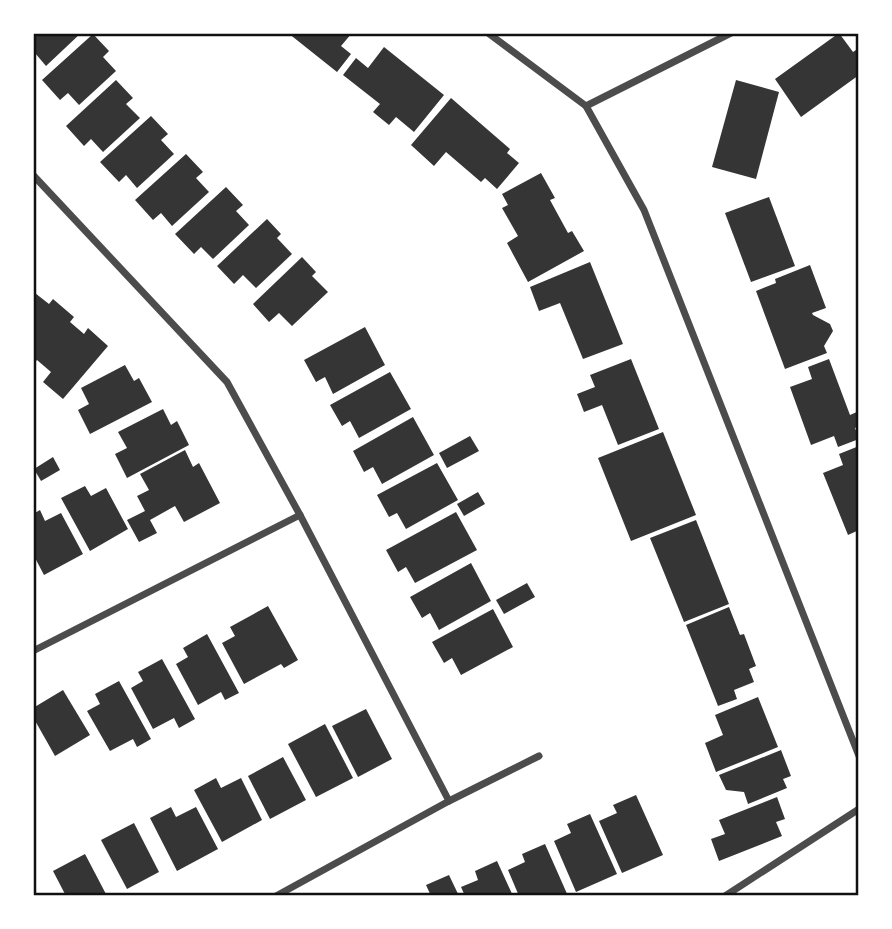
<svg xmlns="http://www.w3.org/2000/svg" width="892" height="929" font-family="'Alegreya Sans',sans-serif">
  <rect width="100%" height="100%" fill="#fff"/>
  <!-- building -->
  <g fill="#353535">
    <path d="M33 33H81L46 66 35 53 33 55Z"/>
    <path d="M288 33H352L341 46 351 54 337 72Z"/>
    <path d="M839 33 853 52 859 48V75L801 117 775 79Z"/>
    <path d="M93 34 109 51 103 57 116 71 79 105 68 93 60 100 42 80Z"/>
    <path d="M384 47 444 95 414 132 396 117 389 125 373 112 380 104 343 75 356 58 368 68Z"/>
    <path d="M116 80 133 98 126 104 140 118 103 152 91 139 84 146 66 126Z"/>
    <path d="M736 80 779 92 756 179 712 167Z"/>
    <path d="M451 98 510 149 507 153 519 163 497 189 485 178 481 182 446 152 434 166 411 145Z"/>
    <path d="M151 116 168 134 161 140 174 154 137 188 126 175 119 182 100 162Z"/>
    <path d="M186 154 203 172 196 178 209 192 172 226 161 213 153 220 135 200Z"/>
    <path d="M541 173 555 198 550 200 568 233 572 231 584 251 528 282 507 243 518 236 502 208 508 205 502 194Z"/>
    <path d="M226 187 243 205 236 211 249 225 213 259 201 247 194 254 175 234Z"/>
    <path d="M769 197 795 266 751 282 725 213Z"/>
    <path d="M267 219 281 234 277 238 292 254 256 288 243 275 234 284 217 266Z"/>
    <path d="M302 257 316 272 312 276 328 292 292 326 279 313 269 322 253 304Z"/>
    <path d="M590 262 623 344 583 359 560 303 539 311 530 287Z"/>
    <path d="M810 265 826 308 812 313 813 315 830 324 833 331 824 346 827 353 785 369 756 291 776 283 775 279Z"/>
    <path d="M35 293 49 304 53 299 74 317 70 322 84 334 88 328 108 346 63 399 43 382 51 372 37 360 33 364V295Z"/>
    <path d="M365 327 385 365 333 394 325 377 316 382 304 360Z"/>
    <path d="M631 359 659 429 618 445 602 405 584 412 577 394 595 387 590 375Z"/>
    <path d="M829 359 850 415 859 411V426L855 428 859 439 838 447 834 436 811 445 790 387 812 379 808 367Z"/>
    <path d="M125 365 134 381 139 378 152 402 90 434 78 410 89 404 81 388Z"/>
    <path d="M390 372 411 409 359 438 350 421 342 426 330 405Z"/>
    <path d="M163 409 171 425 177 421 189 445 127 478 115 454 127 448 118 432Z"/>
    <path d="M413 417 434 455 382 484 373 467 364 472 353 451Z"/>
    <path d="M663 432 696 515 631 541 598 458Z"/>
    <path d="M470 436 479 451 447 468 439 453Z"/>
    <path d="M859 446V530L848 535 823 473 843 465 839 454Z"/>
    <path d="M185 450 193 467 199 463 220 503 184 522 175 506 150 520 157 533 139 542 127 520 145 511 137 496 149 490 140 474Z"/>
    <path d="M53 457 60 470 41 481 34 469Z"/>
    <path d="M437 463 458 500 406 529 397 513 389 517 377 495Z"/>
    <path d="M85 486 91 496 106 488 128 529 90 551 61 498Z"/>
    <path d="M478 492 485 504 464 516 457 504Z"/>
    <path d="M40 510 45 521 61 513 83 554 44 575 33 554V514Z"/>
    <path d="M456 512 477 550 415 583 406 567 398 572 386 550Z"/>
    <path d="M696 520 729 604 684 622 650 538Z"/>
    <path d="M471 563 491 601 439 630 430 613 422 618 410 597Z"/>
    <path d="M527 583 535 597 504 614 496 600Z"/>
    <path d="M268 606 298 660 284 668 281 664 244 684 222 643 235 636 230 627Z"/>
    <path d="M729 607 740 635 744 634 756 666 749 669 754 682 734 690 737 699 718 706 686 625Z"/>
    <path d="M493 609 513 647 461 675 452 658 444 663 432 642Z"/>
    <path d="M207 634 239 693 225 700 221 692 198 705 176 664 188 657 183 648Z"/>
    <path d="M162 659 195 719 179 728 174 718 153 729 131 688 143 681 138 672Z"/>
    <path d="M119 681 151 739 137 747 133 739 110 751 87 711 100 704 95 694Z"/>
    <path d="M63 690 90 735 55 756 33 717V708Z"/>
    <path d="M758 697 778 747 716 772 705 743 723 735 715 715Z"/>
    <path d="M366 709 392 759 358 777 332 726Z"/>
    <path d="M325 724 353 778 316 797 288 744Z"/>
    <path d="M781 750 791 776 783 779 787 788 748 804 744 792 726 790 719 775Z"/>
    <path d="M283 757 306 800 270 819 248 776Z"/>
    <path d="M216 778 221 788 241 778 262 820 222 842 194 790Z"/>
    <path d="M636 795 663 855 622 873 599 821 617 813 613 805Z"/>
    <path d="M777 797 785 819 776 822 782 836 719 861 711 839 725 834 719 820Z"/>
    <path d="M171 807 176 817 196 807 218 849 177 871 150 818Z"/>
    <path d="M590 814 617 874 576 892 554 841 571 833 567 824Z"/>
    <path d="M134 823 159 872 127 889 101 840Z"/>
    <path d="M545 844 568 896H519L508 870 525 862 522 854Z"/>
    <path d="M85 854 107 896H66L53 871Z"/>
    <path d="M497 861 513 896H465L461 887 478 880 475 871Z"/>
    <path d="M449 875 459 896H431L426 885Z"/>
  </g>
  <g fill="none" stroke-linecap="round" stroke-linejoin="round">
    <!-- minor -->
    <g stroke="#4c4c4c" stroke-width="7">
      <path d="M488 33 586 106 644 210 859 756"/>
      <path d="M586 106 731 33"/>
      <path d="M33 175 227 382 300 515 449 801 276 896"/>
      <path d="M33 651 300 515"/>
      <path d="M449 801 539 756"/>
      <path d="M725 896 859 809"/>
    </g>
  </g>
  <!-- border -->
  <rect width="892" height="929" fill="none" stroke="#ffffff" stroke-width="70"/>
  <rect x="35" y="35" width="822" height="859" fill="none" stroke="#111" stroke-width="2.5"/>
</svg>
